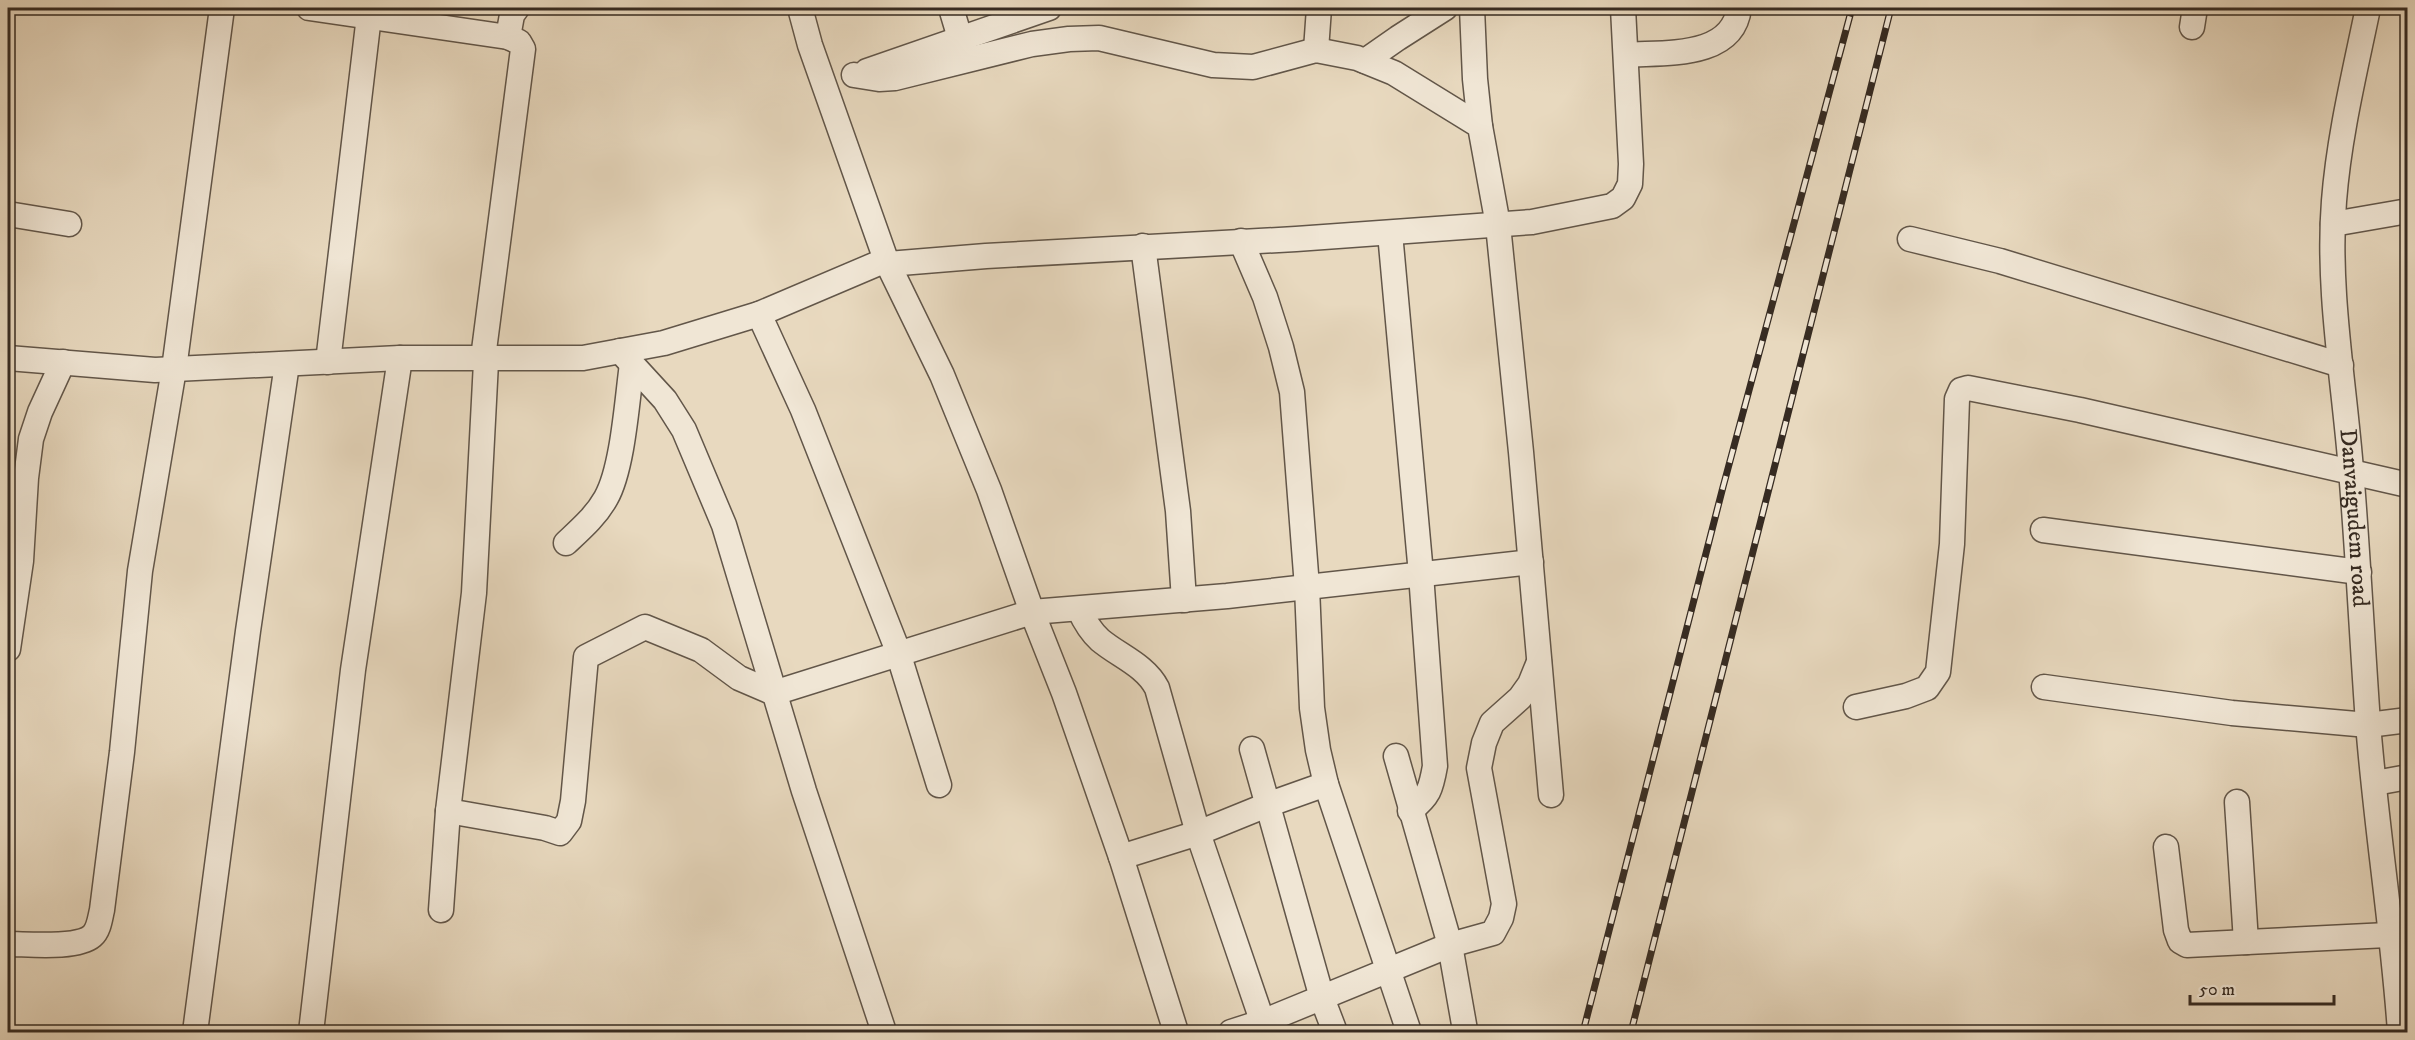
<svg xmlns="http://www.w3.org/2000/svg" width="2415" height="1040" font-family="'IM FELL DW Pica',serif">
  <rect width="100%" height="100%" fill="#e8d9bf"/>
  <filter id="stains"><feTurbulence type="fractalNoise" baseFrequency=".00333" numOctaves="4"/><feColorMatrix values="0 0 0 0 .2 0 0 0 0 .09 0 0 0 0 .02 0 0 0 .5 -.17"/></filter>
  <radialGradient id="worn" r=".72"><stop offset=".6" stop-color="#630" stop-opacity="0"/><stop offset="1" stop-color="#630" stop-opacity=".3"/></radialGradient>
  <g fill="none" stroke-linecap="round" stroke-linejoin="round">
    <!-- minor casing -->
    <g stroke="#625649" stroke-width="27">
      <g id="minor">
        <path d="M309 8 508 37 519 42 523 49 483 358 486 362 474 593 448 811 441 910"/>
        <path d="M800 8 810 45 886 260 942 375 989 490 1032 612 1064 693 1121 857 1176 1032"/>
        <path d="M951 8 960 38"/>
        <path d="M1472 8 1475 79 1480 126"/>
        <path id="s1" d="M2368 8C2355 71 2339 136 2334 201 2327 290 2344 381 2351 470 2358 554 2362 639 2368 723 2376 827 2393 929 2400 1032"/>
        <path d="M2192 27 2195 8"/>
        <path d="M508 37 512 15 517 8"/>
        <path d="M1316 50 1319 8"/>
        <path d="M1626 55C1664 52 1733 59 1739 8"/>
        <path d="M1365 61 1398 38 1445 8"/>
        <path d="M867 71 1049 8"/>
        <path d="M854 75 879 79 895 78 1032 44 1069 39 1099 38 1213 65 1253 67 1316 50 1357 58 1394 73 1480 126 1498 225 1521 452 1551 795"/>
        <path d="M8 214 69 224"/>
        <path d="M2333 224 2408 211"/>
        <path d="M1390 233 1421 574 1435 766C1431 789 1429 796 1410 811"/>
        <path d="M1910 239 2000 261 2341 365"/>
        <path d="M1241 241 1265 297 1281 347 1292 392 1307 587 1312 708 1318 750 1326 784 1409 1032"/>
        <path d="M1143 246 1178 511 1184 600"/>
        <path d="M888 264 986 256 1296 239 1532 222 1612 206 1623 198 1630 184 1631 164 1623 8"/>
        <path d="M759 314 803 410 896 646 939 785"/>
        <path d="M620 351 665 400 684 430 724 525 804 791 884 1032"/>
        <path d="M8 358 155 370 400 358H583L664 343 759 314 886 260"/>
        <path d="M328 362 369 16"/>
        <path d="M2043 530 2359 572"/>
        <path d="M566 543C581 529 596 516 606 498 623 468 627 400 632 364"/>
        <path d="M1079 609C1084 620 1090 631 1100 640 1119 656 1145 665 1157 688L1198 833 1266 1032"/>
        <path d="M8 649 21 561 26 478 31 439 40 412 63 362"/>
        <path d="M2044 687 2232 713 2368 725 2408 720"/>
        <path d="M1856 707 1906 696 1927 688 1938 672 1952 544 1957 399 1961 390 1968 388 2080 410 2408 485"/>
        <path d="M1252 749 1322 998 1335 1032"/>
        <path d="M1396 756 1450 945 1465 1030"/>
        <path d="M2375 783 2408 777"/>
        <path d="M2237 802 2246 942"/>
        <path d="M448 811 545 828 560 833 569 821 573 801 586 657 645 627 701 650 739 678 774 693 1032 612 1227 596 1531 562"/>
        <path d="M2166 847 2176 930 2180 941 2187 945 2408 934"/>
        <path d="M1121 857 1198 833 1267 805 1326 784"/>
        <path d="M8 944C28 944 77 949 92 936 99 930 100 918 102 910L122 752 140 571 174 369 222 8"/>
        <path d="M195 1032 248 631 287 364"/>
        <path d="M311 1032 353 670 400 358"/>
        <path d="M1231 1032 1262 1022 1450 945 1493 933 1501 918 1504 904 1479 768 1484 743 1492 723 1520 698 1530 684 1539 662"/>
      </g>
    </g>
    <!-- minor -->
    <use href="#minor" stroke="#f0e6d5" stroke-width="24"/>
    <!-- rail casing -->
    <g stroke="#362b22" stroke-width="7">
      <g id="rail">
        <path d="M1583 1032 1723 487 1852 8"/>
        <path d="M1631 1032 1891 8"/>
      </g>
    </g>
    <!-- rail -->
    <use href="#rail" stroke="#f0e6d5" stroke-width="4.5" stroke-dasharray="14" stroke-linecap="butt"/>
  </g>
  <g text-anchor="middle" dominant-baseline="central" stroke-width="4.5" stroke-linejoin="round" paint-order="stroke">
    <!-- street labels -->
    <g font-size="24" fill="#362b22" stroke="#f0e6d5">
      <text stroke="none"><textPath href="#s1" startOffset="514">Danvaigudem road</textPath></text>
    </g>
  </g>
  <!-- margin -->
  <rect width="2415" height="1040" fill="none" stroke="#e8d9bf" stroke-width="30"/>
  <rect x="9" y="9" width="2397" height="1022" fill="none" stroke="#362b22" stroke-width="3"/>
  <rect x="15" y="15" width="2385" height="1010" fill="none" stroke="#362b22" stroke-width="1.5"/>
  <!-- scale -->
  <path d="M2190 995v9h144v-9" fill="none" stroke="#362b22" stroke-width="3"/>
  <text x="2199" y="995" font-size="18" fill="#362b22" stroke="#f0e6d5" stroke-width="4.5" paint-order="stroke">50 m</text>
  <rect width="100%" height="100%" filter="url(#stains)"/>
  <rect width="100%" height="100%" fill="url(#worn)"/>
</svg>
